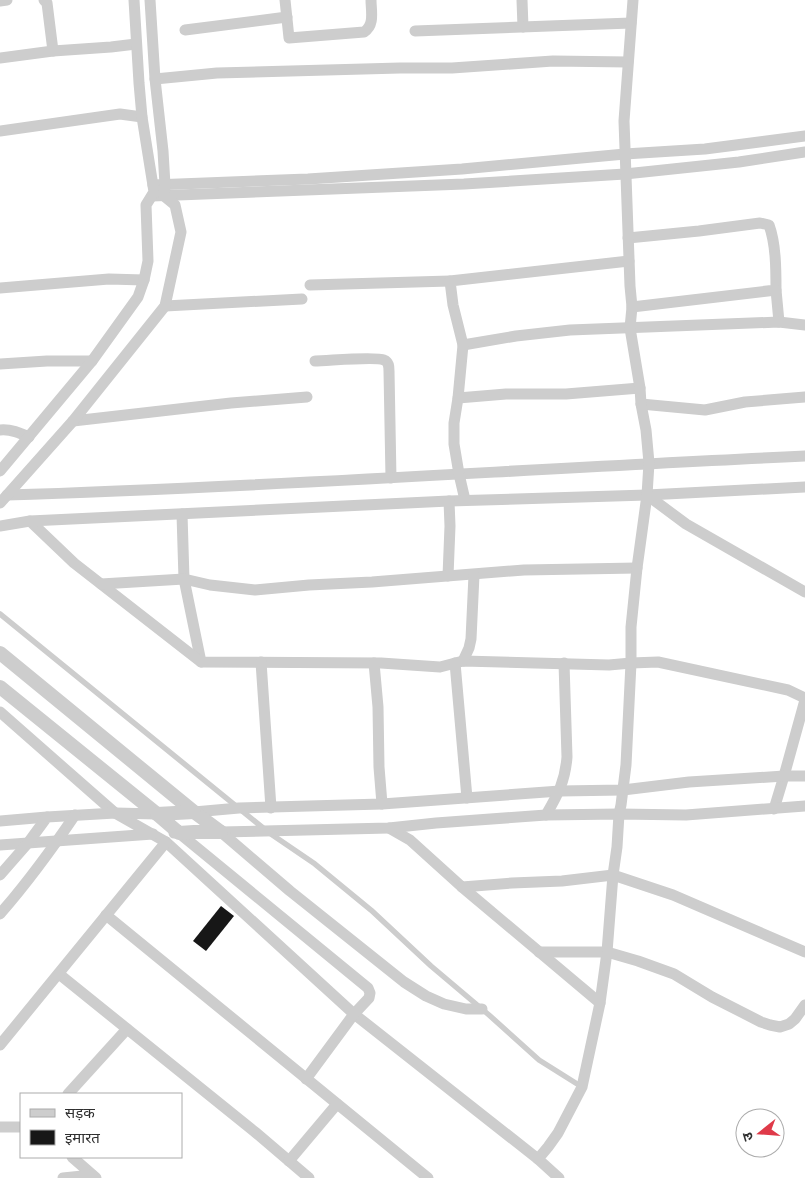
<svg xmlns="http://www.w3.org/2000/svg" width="805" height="1178" font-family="Ubuntu,'Noto Sans Devanagari',sans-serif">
  <rect width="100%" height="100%" fill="#fff"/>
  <!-- building -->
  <path fill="#171717" d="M221 906 234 916 206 951 193 941Z"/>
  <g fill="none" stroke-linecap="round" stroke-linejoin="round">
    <!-- service -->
    <path stroke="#cdcdcd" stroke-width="5.5" d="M0 614 268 832 315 864 371 910 431 966 489 1015 539 1060 582 1087"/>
    <!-- minor -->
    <g stroke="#cdcdcd" stroke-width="11">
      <path d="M44 0 47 3 53 51"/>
      <path d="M285 0 289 38 364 32C375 25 371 11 371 0"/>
      <path d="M522 0 523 27"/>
      <path d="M0 1 7 0"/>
      <path d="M185 30 287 17"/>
      <path d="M415 31 631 23"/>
      <path d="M0 58 53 51 111 47 136 44"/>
      <path d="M155 79 217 73 400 68H452L553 61 628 62"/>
      <path d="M0 131 120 114 142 117"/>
      <path d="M153 185 308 179 462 169 625 154 705 149 805 136"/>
      <path d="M152 196 464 184 625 174 739 162 805 152"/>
      <path d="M628 238 699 231 760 223 769 225C776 244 776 270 776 290L632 307"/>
      <path d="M310 285 450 281"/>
      <path d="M0 288 109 279 144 280"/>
      <path d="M776 290 779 322"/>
      <path d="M165 306 302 299"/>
      <path d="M463 345 516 336 570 330 779 322 805 325"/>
      <path d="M315 361C327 361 375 356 384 360 389 362 389 367 389 371L391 478"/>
      <path d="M0 364 47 361H92"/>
      <path d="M458 398 506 394H566L640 388"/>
      <path d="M641 404 705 410 745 402 805 397"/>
      <path d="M73 421 231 403 307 397"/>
      <path d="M0 430C11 429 20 433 29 437"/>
      <path d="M0 471 92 361 138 297 144 280 148 261 146 205 154 192 142 117 139 83 134 0"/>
      <path d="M7 495C273 487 539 468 805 456"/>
      <path d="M647 495 686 524 805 592"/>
      <path d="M465 500 459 474 454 444V423L458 398 463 345 453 305 450 281 629 261"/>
      <path d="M0 503 73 421 165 306 181 232 175 205 164 196 165 185 163 151 155 79 150 0"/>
      <path d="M182 514 184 579 201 662"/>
      <path d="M30 521 74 563 201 662 381 663 440 667 463 661 609 665 631 663 658 662 788 690 805 698"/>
      <path d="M0 526 30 521 449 501 647 495 805 487"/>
      <path d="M448 576 450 526 449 501"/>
      <path d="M101 584 184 579 210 585 255 590 309 585 372 582 524 570 637 568"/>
      <path d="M463 661 469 648 471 639 474 575"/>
      <path d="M261 662 271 808"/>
      <path d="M374 663 378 707 379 767 382 804"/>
      <path d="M455 663 467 798"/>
      <path d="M0 712 115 813 166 842 354 1014 538 1159"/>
      <path d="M774 809 784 776 805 700"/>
      <path d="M194 812 239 808 382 804 560 791 623 790 689 782 784 776H805"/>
      <path d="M546 815C558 794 565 782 567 757L564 663"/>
      <path d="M0 821 47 817"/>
      <path d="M389 828 410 840 462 887 512 883 562 881 613 875 673 895 805 952"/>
      <path d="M221 832 389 828 436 823 546 815 619 814 686 815 805 806"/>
      <path d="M221 832 290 891 404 982 426 996 444 1004 466 1009H482"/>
      <path d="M174 833H179L368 988 370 993 369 998 354 1014 306 1079"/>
      <path d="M0 845 153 834"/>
      <path d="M0 875 28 843 47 817 115 813 157 814"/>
      <path d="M462 887 600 1003"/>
      <path d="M0 914C27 883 52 849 75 815"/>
      <path d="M106 915 428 1178"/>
      <path d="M539 952H607L638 961 674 974 712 997 761 1022 770 1025 780 1027 789 1024 795 1019 805 1005"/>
      <path d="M59 974 255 1132 309 1178"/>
      <path d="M0 1045 166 842"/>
      <path d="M68 1094 127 1029"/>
      <path d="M0 1127H21"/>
      <path d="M72 1157 96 1178"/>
      <path d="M289 1161 337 1104"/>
      <path d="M63 1178 92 1175"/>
      <path d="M559 1178 538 1159 548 1147 558 1133 582 1087 600 1003 607 952 613 875 617 847 619 814 621 805 626 765 631 663V627L637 568 647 495 649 463 646 430 641 404 640 388 630 328 632 307 630 286 624 121 633 0"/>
    </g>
    <!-- tertiary -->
    <g stroke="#cdcdcd" stroke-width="14">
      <path d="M0 653 194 812 221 832"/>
      <path d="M0 687 157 814 179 833 194 832H221"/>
      <path d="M157 814 194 812"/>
    </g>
  </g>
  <!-- legend -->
  <rect x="20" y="1093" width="162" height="65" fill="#ffffff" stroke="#acacac"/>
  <rect x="30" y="1109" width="25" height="8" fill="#cdcdcd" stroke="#acacac"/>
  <text x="65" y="1118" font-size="15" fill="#303030">सड़क</text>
  <rect x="30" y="1130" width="25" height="15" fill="#171717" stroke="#acacac"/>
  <text x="65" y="1143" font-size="15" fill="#303030">इमारत</text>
  <!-- north arrow -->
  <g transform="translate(760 1133) rotate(253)"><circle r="24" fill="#ffffff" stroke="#acacac"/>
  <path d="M0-4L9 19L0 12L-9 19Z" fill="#df3a49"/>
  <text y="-8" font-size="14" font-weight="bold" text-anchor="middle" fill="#303030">उ</text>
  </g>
</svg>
